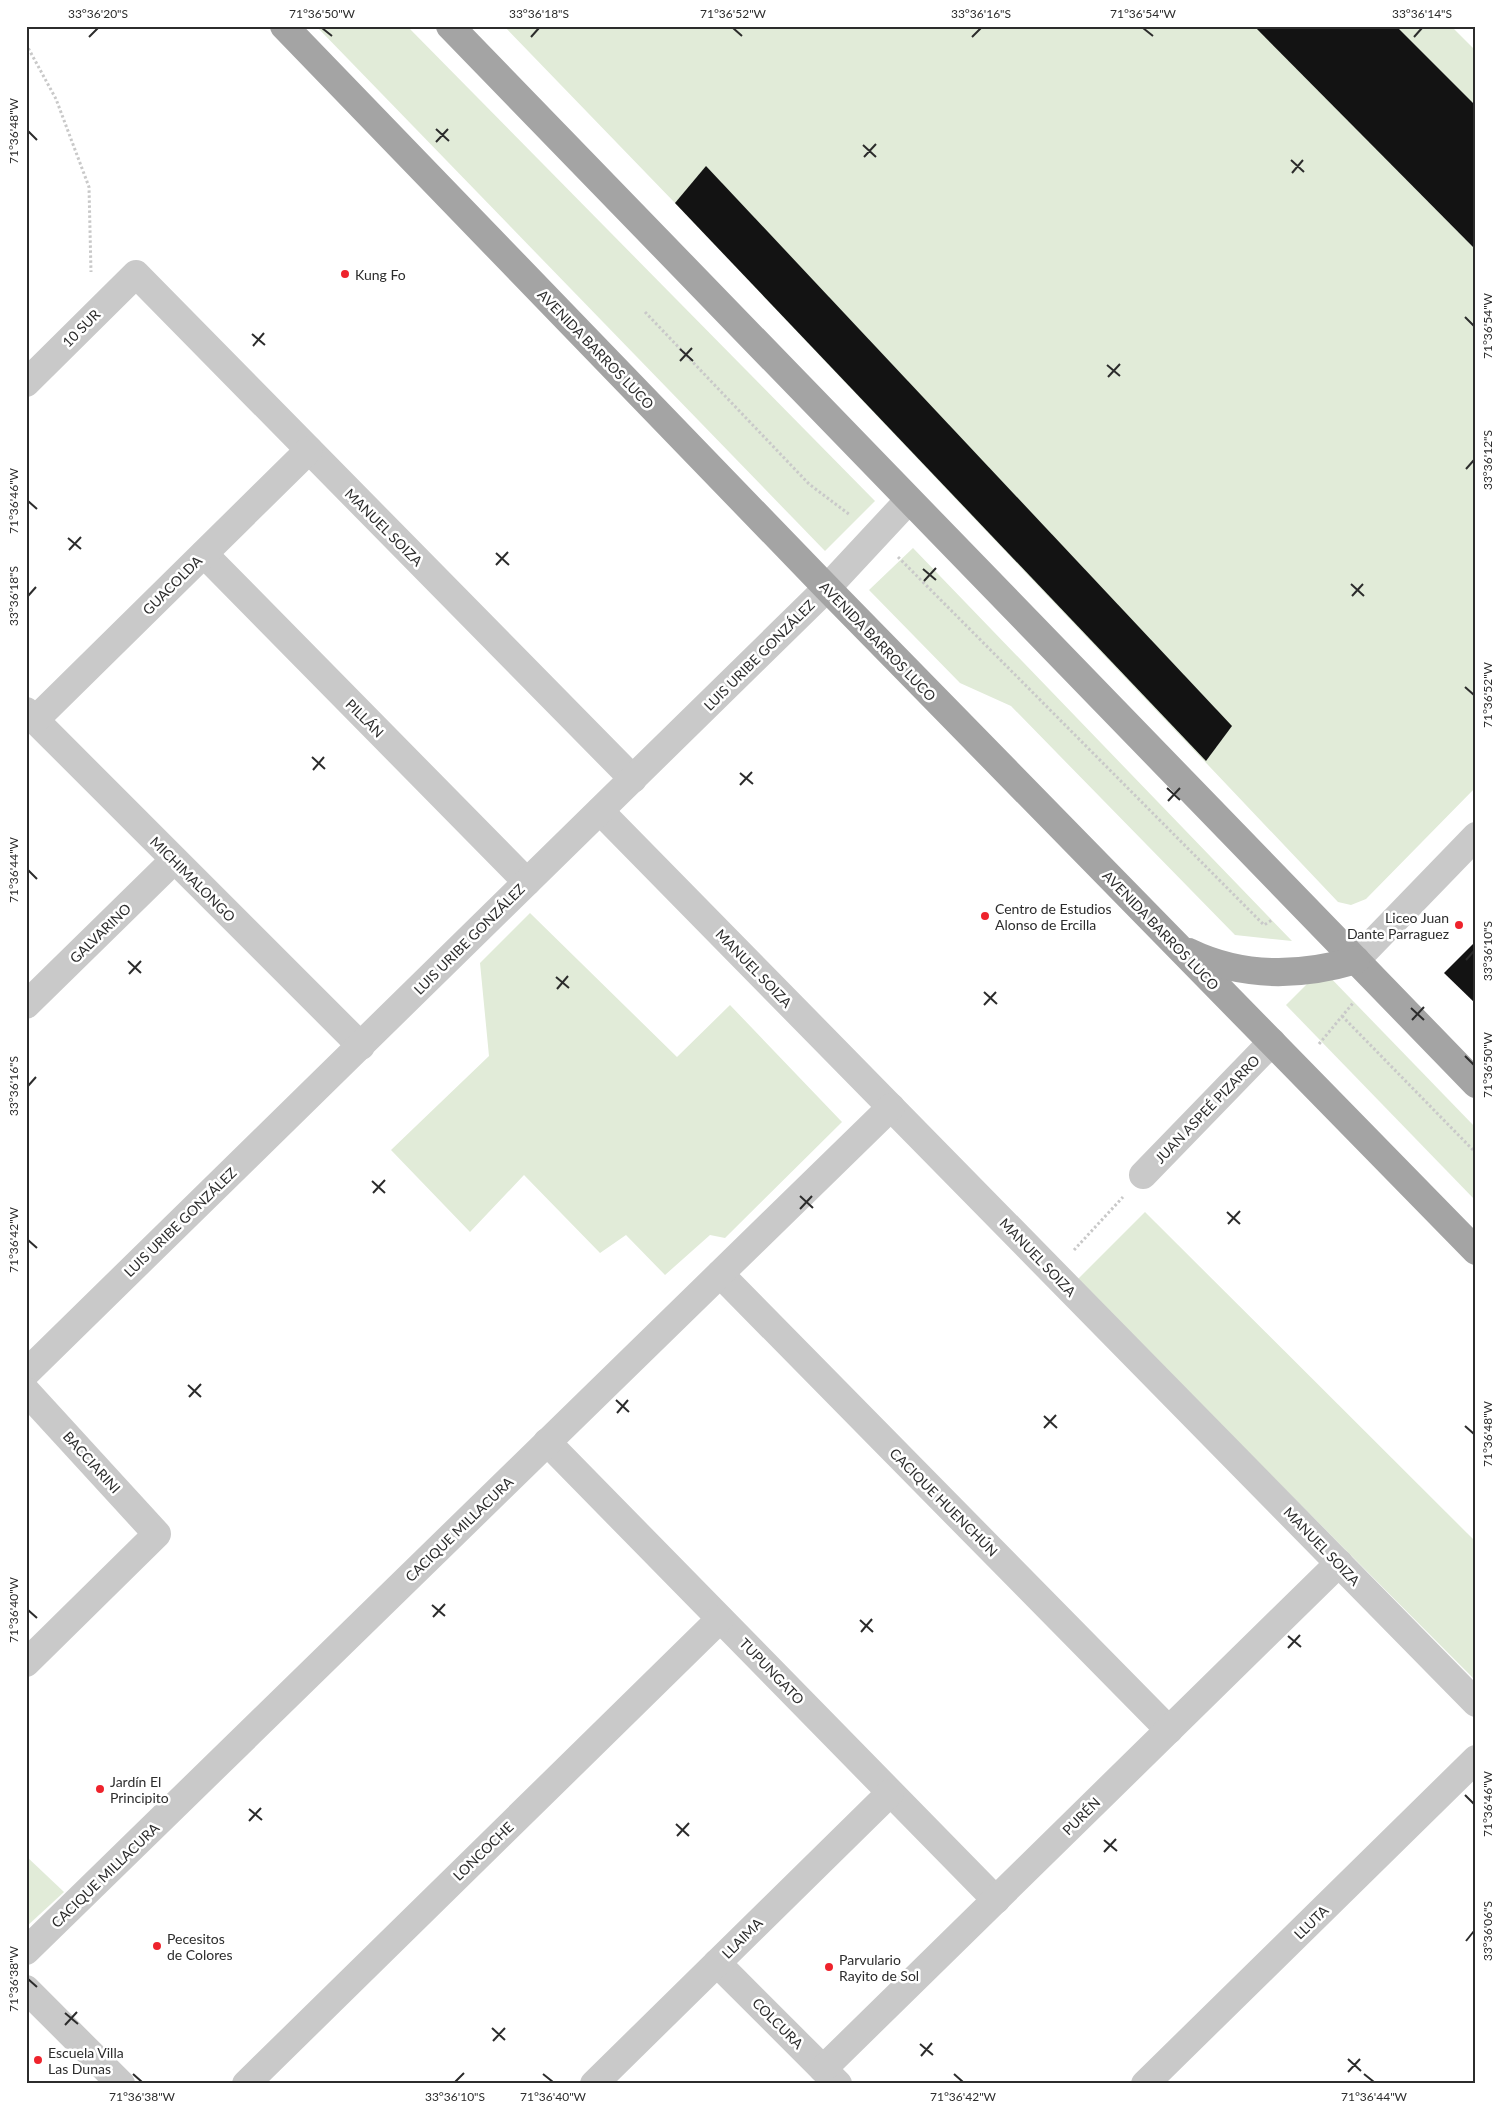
<svg xmlns="http://www.w3.org/2000/svg" width="1502" height="2110" font-family="Lato,sans-serif">
  <rect width="100%" height="100%" fill="#fff"/>
  <!-- green -->
  <g fill="#e1ebd8">
    <path d="M316 26H407L875 501 825 551Z"/>
    <path d="M504 26H1451L1476 51V787L1366 899 1351 905 1338 902 675 203Z"/>
    <path d="M913 548 1292 941 1235 935 1011 706 960 683 869 590Z"/>
    <path d="M530 913 677 1057 730 1005 842 1122 725 1238 710 1235 665 1275 626 1235 600 1253 524 1175 470 1232 391 1150 489 1056 480 963Z"/>
    <path d="M1322 969 1476 1128V1201L1286 1005Z"/>
    <path d="M1145 1212 1476 1542V1681L1077 1280Z"/>
    <path d="M26 1856 64 1892 26 1927Z"/>
  </g>
  <!-- building -->
  <g fill="#131313">
    <path d="M1254 26H1396L1476 106V250Z"/>
    <path d="M706 166 1232 726 1206 761 675 203Z"/>
    <path d="M1476 941V1004L1444 973Z"/>
  </g>
  <g fill="none" stroke-linecap="round" stroke-linejoin="round">
    <!-- path -->
    <g stroke="#c9c9c9" stroke-width="3" stroke-dasharray="2.5 2.5" stroke-linecap="butt">
      <path d="M26 44 56 99 89 187 91 272"/>
      <path d="M645 312 809 484 850 515"/>
      <path d="M898 557 1264 925 1272 920"/>
      <path d="M1342 1016 1476 1153"/>
      <path d="M1319 1044 1353 1003"/>
      <path d="M1074 1250 1123 1197"/>
    </g>
    <!-- minor -->
    <g stroke="#c9c9c9" stroke-width="28">
      <path d="M26 383 136 274 633 779"/>
      <path d="M204 554 527 882"/>
      <path d="M26 711 361 1046"/>
      <path d="M35 720 309 450"/>
      <path d="M600 811 1476 1703"/>
      <path d="M1356 960 1476 836"/>
      <path d="M26 1005 174 860"/>
      <path d="M1143 1175 1272 1042"/>
      <path d="M720 1274 1169 1730"/>
      <path d="M26 1373 827 588 908 501"/>
      <path d="M26 1391 157 1534 26 1663"/>
      <path d="M547 1442 996 1900"/>
      <path d="M26 1951 891 1107"/>
      <path d="M717 1963 838 2084"/>
      <path d="M26 1989 121 2084"/>
      <path d="M823 2069 1339 1563"/>
      <path d="M246 2084 720 1619"/>
      <path d="M594 2084 890 1793"/>
      <path d="M1145 2084 1476 1759"/>
    </g>
    <!-- primary -->
    <g stroke="#a4a4a4" stroke-width="28">
      <path d="M284 26 827 588 1476 1251"/>
      <path d="M450 26 1476 1084"/>
      <path d="M1189 952C1243 978 1299 977 1356 960"/>
    </g>
  </g>
  <!-- ticks -->
  <path fill="none" stroke="#2c2c2c" stroke-width="2" d="M322 28 332 36M733 28 742 36M1143 28 1153 36M89 37 98 28M531 37 539 28M972 37 981 28M1414 37 1422 28M436 129 449 141M28 131 37 140M436 142 448 129M863 145 876 157M864 157 876 144M1291 160 1304 172M1292 173 1303 160M1465 317 1474 326M252 334 265 345M253 346 264 333M680 349 693 361M680 361 692 348M1107 365 1120 376M1108 377 1120 364M1466 469 1474 460M28 501 37 509M68 538 81 549M69 550 81 537M496 553 509 565M496 565 508 552M923 569 936 580M924 581 936 568M1351 584 1364 596M28 596 36 587M1352 596 1363 584M1465 687 1474 695M312 757 325 769M313 770 324 757M740 773 753 784M740 785 752 772M1167 788 1180 800M1168 801 1180 788M28 870 37 879M1466 960 1474 951M128 961 141 973M129 974 141 961M556 977 569 988M557 989 568 976M984 992 997 1004M984 1005 996 992M1411 1008 1424 1020M1412 1020 1424 1007M1465 1056 1474 1065M28 1086 36 1077M372 1181 385 1193M373 1193 385 1180M800 1196 813 1208M800 1209 812 1196M1227 1212 1240 1224M1228 1224 1240 1211M28 1240 37 1248M188 1385 201 1397M189 1397 201 1384M616 1400 629 1412M617 1413 628 1400M1044 1416 1057 1428M1465 1426 1474 1434M1044 1428 1056 1415M432 1605 445 1616M28 1610 37 1618M433 1617 445 1604M860 1620 873 1632M861 1632 872 1619M1288 1636 1301 1647M1288 1648 1300 1635M1465 1795 1474 1804M249 1809 262 1820M249 1821 261 1808M676 1824 689 1836M677 1836 689 1823M1104 1840 1117 1851M1104 1852 1116 1839M1466 1941 1474 1931M28 1979 37 1987M65 2013 78 2024M65 2025 77 2012M492 2028 505 2040M493 2041 505 2028M920 2044 933 2055M921 2056 932 2043M1348 2059 1361 2071M1348 2072 1360 2059M133 2074 142 2082M543 2074 553 2082M954 2074 963 2082M1364 2074 1374 2082M455 2082 464 2073"/>
  <!-- markers -->
  <g fill="#ee232c" stroke="#fff" stroke-width="2">
    <circle cx="345" cy="274" r="5"/>
    <circle cx="985" cy="916" r="5"/>
    <circle cx="1459" cy="925" r="5"/>
    <circle cx="100" cy="1789" r="5"/>
    <circle cx="157" cy="1946" r="5"/>
    <circle cx="829" cy="1967" r="5"/>
    <circle cx="38" cy="2060" r="5"/>
  </g>
  <g text-anchor="middle" dominant-baseline="central" stroke-width="5" stroke-linejoin="round" paint-order="stroke">
    <!-- poi labels -->
    <g font-size="14" fill="#2c2c2c" stroke="#fff" text-anchor="start">
      <text x="355" y="274">Kung Fo</text>
      <text x="995" y="908">Centro de Estudios<tspan x="995" dy="16">Alonso de Ercilla</tspan></text>
      <text x="1449" y="917" text-anchor="end">Liceo Juan<tspan x="1449" dy="16">Dante Parraguez</tspan></text>
      <text x="110" y="1781">Jardín El<tspan x="110" dy="16">Principito</tspan></text>
      <text x="167" y="1938">Pecesitos<tspan x="167" dy="16">de Colores</tspan></text>
      <text x="839" y="1959">Parvulario<tspan x="839" dy="16">Rayito de Sol</tspan></text>
      <text x="48" y="2052">Escuela Villa<tspan x="48" dy="16">Las Dunas</tspan></text>
    </g>
    <!-- street labels -->
    <g font-size="14" fill="#2c2c2c" stroke="#fff">
      <text transform="translate(81 328) rotate(-45)">10 SUR</text>
      <text transform="translate(596 349) rotate(46)">AVENIDA BARROS LUCO</text>
      <text transform="translate(384 527) rotate(45)">MANUEL SOIZA</text>
      <text transform="translate(172 585) rotate(-45)">GUACOLDA</text>
      <text transform="translate(878 641) rotate(46)">AVENIDA BARROS LUCO</text>
      <text transform="translate(759 655) rotate(-45)">LUIS URIBE GONZÁLEZ</text>
      <text transform="translate(365 718) rotate(45)">PILLÁN</text>
      <text transform="translate(193 879) rotate(45)">MICHIMALONGO</text>
      <text transform="translate(1161 930) rotate(46)">AVENIDA BARROS LUCO</text>
      <text transform="translate(100 933) rotate(-44)">GALVARINO</text>
      <text transform="translate(469 939) rotate(-45)">LUIS URIBE GONZÁLEZ</text>
      <text transform="translate(754 968) rotate(46)">MANUEL SOIZA</text>
      <text transform="translate(1207 1109) rotate(-46)">JUAN ASPEÉ PIZARRO</text>
      <text transform="translate(180 1222) rotate(-44)">LUIS URIBE GONZÁLEZ</text>
      <text transform="translate(1038 1257) rotate(46)">MANUEL SOIZA</text>
      <text transform="translate(92 1462) rotate(48)">BACCIARINI</text>
      <text transform="translate(944 1502) rotate(45)">CACIQUE HUENCHÚN</text>
      <text transform="translate(459 1529) rotate(-44)">CACIQUE MILLACURA</text>
      <text transform="translate(1322 1546) rotate(46)">MANUEL SOIZA</text>
      <text transform="translate(772 1671) rotate(46)">TUPUNGATO</text>
      <text transform="translate(1081 1816) rotate(-45)">PURÉN</text>
      <text transform="translate(483 1851) rotate(-44)">LONCOCHE</text>
      <text transform="translate(105 1875) rotate(-44)">CACIQUE MILLACURA</text>
      <text transform="translate(1311 1922) rotate(-44)">LLUTA</text>
      <text transform="translate(742 1938) rotate(-45)">LLAIMA</text>
      <text transform="translate(778 2023) rotate(45)">COLCURA</text>
    </g>
  </g>
  <!-- border -->
  <rect width="1502" height="2110" fill="none" stroke="#ffffff" stroke-width="55"/>
  <rect x="28" y="28" width="1446" height="2054" fill="none" stroke="#2c2c2c" stroke-width="2"/>
  <g font-size="12" text-anchor="middle" fill="#2c2c2c">
    <text x="98" y="18">33°36'20"S</text>
    <text x="322" y="18">71°36'50"W</text>
    <text x="539" y="18">33°36'18"S</text>
    <text x="733" y="18">71°36'52"W</text>
    <text x="981" y="18">33°36'16"S</text>
    <text x="1143" y="18">71°36'54"W</text>
    <text x="1422" y="18">33°36'14"S</text>
    <text transform="translate(14 131) rotate(-90)" y="4">71°36'48"W</text>
    <text transform="translate(1488 326) rotate(-90)" y="4">71°36'54"W</text>
    <text transform="translate(1488 460) rotate(-90)" y="4">33°36'12"S</text>
    <text transform="translate(14 501) rotate(-90)" y="4">71°36'46"W</text>
    <text transform="translate(14 596) rotate(-90)" y="4">33°36'18"S</text>
    <text transform="translate(1488 695) rotate(-90)" y="4">71°36'52"W</text>
    <text transform="translate(14 870) rotate(-90)" y="4">71°36'44"W</text>
    <text transform="translate(1488 951) rotate(-90)" y="4">33°36'10"S</text>
    <text transform="translate(1488 1065) rotate(-90)" y="4">71°36'50"W</text>
    <text transform="translate(14 1086) rotate(-90)" y="4">33°36'16"S</text>
    <text transform="translate(14 1240) rotate(-90)" y="4">71°36'42"W</text>
    <text transform="translate(1488 1434) rotate(-90)" y="4">71°36'48"W</text>
    <text transform="translate(14 1610) rotate(-90)" y="4">71°36'40"W</text>
    <text transform="translate(1488 1804) rotate(-90)" y="4">71°36'46"W</text>
    <text transform="translate(1488 1931) rotate(-90)" y="4">33°36'06"S</text>
    <text transform="translate(14 1979) rotate(-90)" y="4">71°36'38"W</text>
    <text x="142" y="2101">71°36'38"W</text>
    <text x="455" y="2101">33°36'10"S</text>
    <text x="553" y="2101">71°36'40"W</text>
    <text x="963" y="2101">71°36'42"W</text>
    <text x="1374" y="2101">71°36'44"W</text>
  </g>
</svg>
